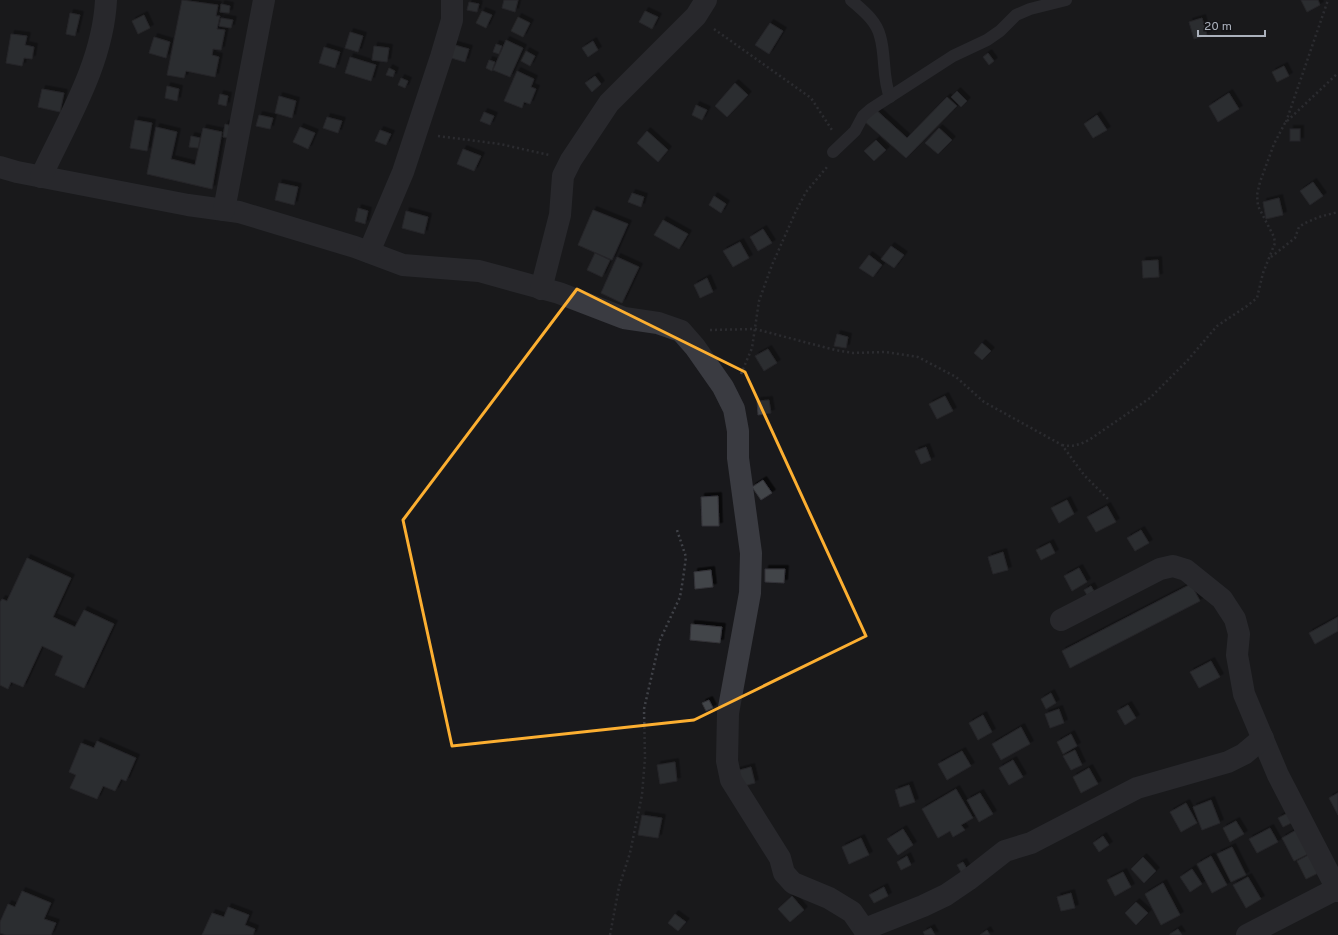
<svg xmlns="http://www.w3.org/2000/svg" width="1338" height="935" font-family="Overpass,sans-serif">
  <defs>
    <filter id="shadow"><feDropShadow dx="3.5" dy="-3.5" stdDeviation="0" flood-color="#0009"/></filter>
  </defs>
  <rect width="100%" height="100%" fill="#19191c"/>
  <!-- building -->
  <g fill="#434449" stroke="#333338" filter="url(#shadow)">
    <path d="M182 0 218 5 216 16H220L217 29 225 30 221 50 213 49 212 55 219 57 215 77 186 71 184 78 167 75Z"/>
    <path d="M504 0H518L515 12 502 8Z"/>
    <path d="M1301 0H1318L1320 5 1307 12Z"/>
    <path d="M469 2 479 4 477 12 467 10Z"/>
    <path d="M221 4 230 6 229 13 220 12Z"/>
    <path d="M482 11 492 15 486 28 476 23Z"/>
    <path d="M645 11 658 17 652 29 639 22Z"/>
    <path d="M70 13 80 15 75 36 66 34Z"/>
    <path d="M144 15 150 28 138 34 132 21Z"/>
    <path d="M518 17 530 23 523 37 511 31Z"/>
    <path d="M221 18 233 20 231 28 219 26Z"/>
    <path d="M1202 18 1207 35 1194 39 1189 22Z"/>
    <path d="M770 23 783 31 769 54 755 45Z"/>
    <path d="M350 32 363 36 358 52 345 48Z"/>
    <path d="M11 34 27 36 25 45 34 47 32 59 24 58 22 66 6 63Z"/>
    <path d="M154 37 170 42 166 58 149 53Z"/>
    <path d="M506 40 523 48 510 77 493 70Z"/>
    <path d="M593 41 598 50 588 57 582 48Z"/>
    <path d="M451 44 469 49 465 62 448 57Z"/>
    <path d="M496 44 502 46 499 54 493 52Z"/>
    <path d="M374 46 389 48 387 62 372 60Z"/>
    <path d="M324 47 340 52 335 68 319 63Z"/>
    <path d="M526 51 535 56 530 66 521 61Z"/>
    <path d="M988 53 994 61 989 65 983 57Z"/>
    <path d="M350 57 376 65 371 81 345 73Z"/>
    <path d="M489 60 495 62 492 71 486 68Z"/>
    <path d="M1284 66 1289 76 1277 82 1272 72Z"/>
    <path d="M389 68 395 71 393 77 386 75Z"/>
    <path d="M517 71 534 79 531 87 536 89 530 104 524 102 522 108 504 101Z"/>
    <path d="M595 76 601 84 592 92 585 83Z"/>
    <path d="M401 78 408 81 405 88 398 85Z"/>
    <path d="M735 83 748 95 727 117 715 106Z"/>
    <path d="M167 86 179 89 177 101 165 98Z"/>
    <path d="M42 89 64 93 60 112 38 107Z"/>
    <path d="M957 91 967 101 961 107 951 97Z"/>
    <path d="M1229 93 1239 109 1218 122 1209 106Z"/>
    <path d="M220 94 228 96 226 106 218 104Z"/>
    <path d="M279 96 296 101 292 118 275 113Z"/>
    <path d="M947 97 957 106 906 158 863 120 874 108 907 138Z"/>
    <path d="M696 105 707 110 702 120 692 115Z"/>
    <path d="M484 112 494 116 490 125 480 121Z"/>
    <path d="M259 115 273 118 270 129 256 126Z"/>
    <path d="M1097 115 1107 130 1093 138 1084 124Z"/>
    <path d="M327 117 342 121 338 133 323 128Z"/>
    <path d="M135 120 152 123 147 151 130 148Z"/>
    <path d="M225 124 235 127 232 138 223 137Z"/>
    <path d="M156 127 177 132 171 159 195 165 203 128 222 132 212 189 147 174Z"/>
    <path d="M300 127 315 133 308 149 293 142Z"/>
    <path d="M939 128 952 140 938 154 925 143Z"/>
    <rect x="1290" y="129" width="10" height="12"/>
    <path d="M380 130 391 134 386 145 375 141Z"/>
    <path d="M647 131 668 150 658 162 637 143Z"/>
    <path d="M191 136 200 138 198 148 189 147Z"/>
    <path d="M876 140 886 150 874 161 864 151Z"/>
    <path d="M463 149 481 156 474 171 457 164Z"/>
    <path d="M1313 182 1323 196 1310 205 1300 191Z"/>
    <path d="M279 183 298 187 294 205 275 200Z"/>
    <path d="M632 193 644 197 641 207 628 202Z"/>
    <path d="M714 196 726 204 721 213 709 205Z"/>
    <path d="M1279 198 1283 215 1266 219 1263 202Z"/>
    <path d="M358 208 368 211 365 224 355 221Z"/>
    <path d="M593 210 628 224 612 260 578 245Z"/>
    <path d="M406 211 428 217 424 234 402 228Z"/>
    <path d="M663 220 688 234 679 249 654 235Z"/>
    <path d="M763 229 772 243 758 251 750 237Z"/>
    <path d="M740 242 749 258 733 267 723 251Z"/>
    <path d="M891 246 904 255 894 268 881 259Z"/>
    <path d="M595 253 610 260 602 277 587 270Z"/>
    <path d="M869 255 882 265 873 277 859 268Z"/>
    <path d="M617 257 639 267 622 303 601 293Z"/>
    <path d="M1158 260 1159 277 1143 278 1142 261Z"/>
    <path d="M707 278 713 292 700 298 694 285Z"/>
    <path d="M837 334 848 337 846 348 834 346Z"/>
    <path d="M982 343 991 351 982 360 974 353Z"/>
    <path d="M768 349 777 363 764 371 755 356Z"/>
    <path d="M945 396 953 411 937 419 929 404Z"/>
    <path d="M769 400 771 413 758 415 757 401Z"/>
    <path d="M926 447 931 460 921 464 915 451Z"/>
    <path d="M763 480 772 493 761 500 752 487Z"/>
    <path d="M718 496 719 526H702L701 497Z"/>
    <path d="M1067 500 1074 514 1059 523 1051 508Z"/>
    <path d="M1107 506 1116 522 1096 532 1087 517Z"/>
    <path d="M1141 530 1149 543 1135 551 1127 538Z"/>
    <path d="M1050 543 1055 553 1041 560 1036 550Z"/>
    <path d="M1003 552 1008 570 993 574 988 557Z"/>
    <path d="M27 558 71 578 53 617 75 627 84 610 114 624 84 688 55 675 63 656 42 646 23 687 11 682 8 689 0 685V602L2 599 7 601Z"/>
    <path d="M1079 568 1087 582 1072 591 1064 576Z"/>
    <path d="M765 569H785L784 583 765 582Z"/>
    <path d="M711 570 713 587 695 589 694 572Z"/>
    <path d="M1191 584 1200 601 1070 668 1062 651Z"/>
    <path d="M1091 586 1094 591 1087 595 1084 590Z"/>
    <path d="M1338 617V631L1315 644 1309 633Z"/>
    <path d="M691 624 722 627 720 643 690 640Z"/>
    <path d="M1211 661 1220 677 1199 688 1190 672Z"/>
    <path d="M1051 693 1056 703 1046 709 1041 699Z"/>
    <path d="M709 700 713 708 706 711 702 703Z"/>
    <path d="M1128 705 1136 718 1125 725 1117 711Z"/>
    <path d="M1059 709 1064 723 1050 728 1045 714Z"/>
    <path d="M983 715 992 732 978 740 969 723Z"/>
    <path d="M1021 727 1030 744 1001 760 992 744Z"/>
    <path d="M1071 734 1077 746 1063 754 1057 742Z"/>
    <path d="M97 741 136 758 126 781 121 779 115 791 103 786 97 799 70 788 76 775 69 772 81 743 94 748Z"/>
    <path d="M1075 750 1082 765 1071 770 1063 756Z"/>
    <path d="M962 751 971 766 947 780 938 764Z"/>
    <path d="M1013 760 1023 777 1009 785 999 768Z"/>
    <path d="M675 762 677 781 660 784 657 765Z"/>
    <path d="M751 767 755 783 740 787 736 771Z"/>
    <path d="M1089 768 1098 784 1081 793 1073 777Z"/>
    <path d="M909 785 915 802 900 807 895 790Z"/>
    <path d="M956 789 973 818 961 825 965 830 953 837 950 831 938 838 922 809Z"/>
    <path d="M980 793 993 814 979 822 967 800Z"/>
    <path d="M1338 793V815L1329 798Z"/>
    <path d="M1211 800 1220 823 1202 830 1193 807Z"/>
    <path d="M1186 803 1197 823 1181 832 1170 812Z"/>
    <path d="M1288 813 1293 822 1283 827 1278 818Z"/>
    <path d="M642 815 662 818 658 838 638 835Z"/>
    <path d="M1236 821 1244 834 1230 842 1223 828Z"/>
    <path d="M1270 828 1278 842 1257 853 1249 839Z"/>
    <path d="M903 829 913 845 898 855 887 839Z"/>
    <path d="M1298 829 1310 853 1294 861 1282 838Z"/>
    <path d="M1103 836 1109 845 1099 852 1093 843Z"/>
    <path d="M861 838 869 855 849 864 842 847Z"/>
    <path d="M1232 847 1246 875 1231 882 1217 854Z"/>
    <path d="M1312 853 1322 871 1306 879 1297 861Z"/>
    <path d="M907 856 911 865 901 870 897 862Z"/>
    <path d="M1211 856 1227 885 1212 893 1197 864Z"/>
    <path d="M1143 857 1156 871 1144 883 1131 869Z"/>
    <path d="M963 862 967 869 961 872 957 865Z"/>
    <path d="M1192 869 1202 884 1190 892 1180 877Z"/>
    <path d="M1123 872 1131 887 1115 896 1107 880Z"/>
    <path d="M1248 877 1261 899 1246 908 1233 885Z"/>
    <path d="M1163 883 1180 915 1161 925 1145 894Z"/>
    <path d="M884 887 888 896 874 903 869 895Z"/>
    <path d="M22 891 51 903 44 919 56 923 51 935H6L0 933V922L8 904 15 907Z"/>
    <path d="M1071 893 1075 908 1061 911 1057 897Z"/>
    <path d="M792 896 804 910 790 922 778 909Z"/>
    <path d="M1136 902 1148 913 1136 925 1125 913Z"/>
    <path d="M228 907 249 915 245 925 255 929 253 935H202L212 913 224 917Z"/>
    <path d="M675 914 686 922 678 931 668 923Z"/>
    <path d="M931 928 935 935H925L923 932Z"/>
    <path d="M1178 929 1182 935H1170V934Z"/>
    <path d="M987 930 990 935H980Z"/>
  </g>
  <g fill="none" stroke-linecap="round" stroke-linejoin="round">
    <!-- path -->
    <g stroke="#404248" stroke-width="2.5" stroke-dasharray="2 3" stroke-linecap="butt">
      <path d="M714 29 811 98 832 130"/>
      <path d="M1286 122 1328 0"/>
      <path d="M438 136 500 144 549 155"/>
      <path d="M1271 257 1295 238 1299 227 1305 223 1319 217 1338 212"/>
      <path d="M710 330 755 329 835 350 853 353 885 352 918 357 956 377 984 402 1062 445 1084 475 1109 500"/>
      <path d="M741 374 752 348 759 301 772 265 796 211 806 192 827 167"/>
      <path d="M1062 445C1072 447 1079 445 1089 440L1150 398 1187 361 1217 326 1247 306 1257 298 1263 273 1275 243 1274 237 1258 206 1257 195 1260 182 1274 144 1285 123 1338 73"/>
      <path d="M610 935 619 887 630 853 642 795 645 758 644 709 660 640 680 597 683 579 686 557 677 530"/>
    </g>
    <!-- lane -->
    <g stroke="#3a3b41" stroke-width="12">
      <path d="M851 0C862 10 876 20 880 36 886 56 882 77 890 97"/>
      <path d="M833 152 855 131 863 116 871 109 953 56 987 40 1000 31 1016 15 1030 9 1066 0"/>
    </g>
    <!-- street -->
    <g stroke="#3a3b41" stroke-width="22">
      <path d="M0 167 17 172 188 205 239 212 355 247 403 265 479 271 559 293 624 318 658 323 681 331 695 347 723 387 734 409 738 431V458L751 553 750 593 728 713 727 761 731 780 780 858 784 873 793 883 829 898 852 912 868 935"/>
      <path d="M41 177C67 121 103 63 106 0"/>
      <path d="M224 210 264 0"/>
      <path d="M369 252 403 172 441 57 452 20V0"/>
      <path d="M541 289 560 215 563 176 571 160 609 103 696 16 706 0"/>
      <path d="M1061 620 1160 569 1173 566 1186 570 1222 599 1235 619 1239 634 1237 655 1244 694 1278 775 1338 891"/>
      <path d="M865 929 923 906 946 895 968 880 1005 851 1031 843 1137 788 1228 762 1244 754 1263 738"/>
      <path d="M1247 935 1338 888"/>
    </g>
  </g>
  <!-- marked area -->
  <path d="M0 0H1338V935H0ZM577 289 745 372 866 636 694 720 452 746 403 520Z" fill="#19191c" fill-opacity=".55" fill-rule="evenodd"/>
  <path fill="none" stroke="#fcaf31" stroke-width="3" stroke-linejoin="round" d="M577 289 745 372 866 636 694 720 452 746 403 520Z"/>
  <!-- scale -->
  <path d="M1198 30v6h67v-6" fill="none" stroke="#abb1bc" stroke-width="2"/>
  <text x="1204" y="30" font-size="12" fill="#abb1bc" stroke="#141417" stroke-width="3" paint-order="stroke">20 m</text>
</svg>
